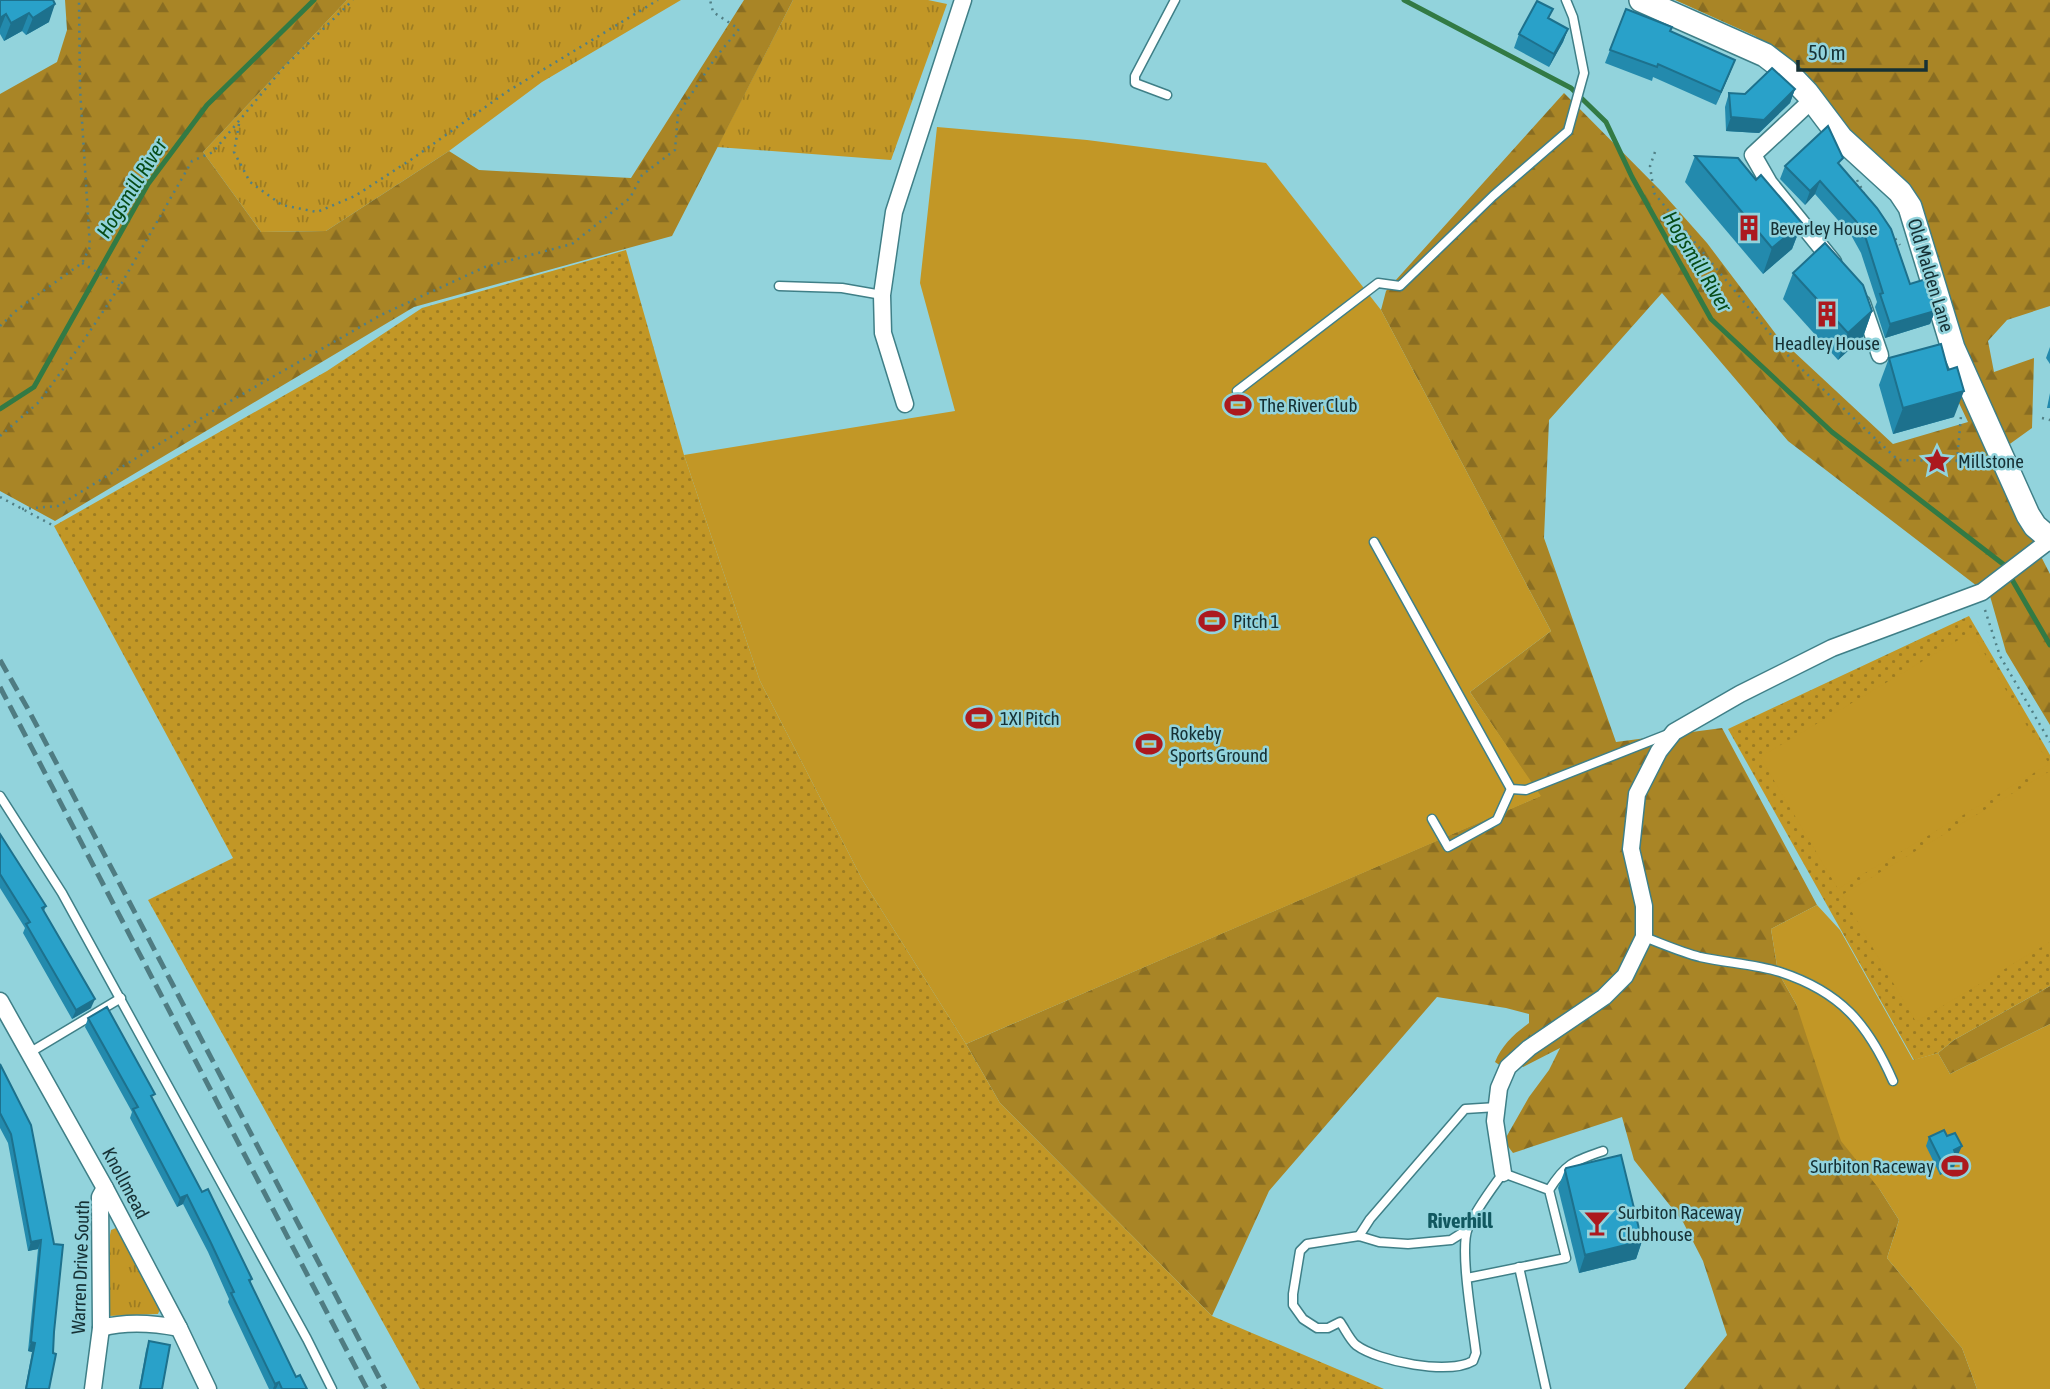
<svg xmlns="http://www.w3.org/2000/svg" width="2050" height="1389" font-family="'Asap Condensed',sans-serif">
  <defs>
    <pattern id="grass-tufts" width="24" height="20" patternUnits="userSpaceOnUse" patternTransform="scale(1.75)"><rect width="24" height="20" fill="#c29726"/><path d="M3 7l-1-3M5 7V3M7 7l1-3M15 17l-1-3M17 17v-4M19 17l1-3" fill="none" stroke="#9d7c22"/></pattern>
    <pattern id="forest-firs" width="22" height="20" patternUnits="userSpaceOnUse" patternTransform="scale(1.75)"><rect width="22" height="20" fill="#a98526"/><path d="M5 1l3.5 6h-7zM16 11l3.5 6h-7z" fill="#896d22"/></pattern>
    <pattern id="park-dots" width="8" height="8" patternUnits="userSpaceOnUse" patternTransform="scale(1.75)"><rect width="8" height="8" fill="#c29726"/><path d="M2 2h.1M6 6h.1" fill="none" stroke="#9d7c22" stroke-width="1.8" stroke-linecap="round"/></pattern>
  </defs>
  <rect width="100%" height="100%" fill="#92d3dc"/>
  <!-- grass -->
  <g fill="url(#grass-tufts)">
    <path d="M347 0H681L542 82 449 151 326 231 261 232 203 152Z"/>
    <path d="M793 0H928L947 4 891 160 717 147Z"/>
    <path d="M116 1228 120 1230 160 1309 158 1314 108 1316 107 1314 110 1235 111 1230Z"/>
  </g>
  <!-- forest -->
  <g fill="url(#forest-firs)">
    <path d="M65 0H347L203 152 261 232 326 231 449 151 479 170 631 178 744 0H793L672 236 414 307 55 521 0 491V94L57 62 67 30Z"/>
    <path d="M1675 0H2050V306L2007 320 1988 341 1994 372 2034 358 2032 428 2007 446 1953 321 1921 216 1837 121 1807 74 1755 36Z"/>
    <path d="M1564 93 1660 190 1707 243 1778 337 1893 444 1968 422 1939 361 1948 357 2003 482 2050 574V725L2006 652 1990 596 1788 441 1662 293 1549 420 1544 538 1616 742 1722 728 1817 905 1771 929 1778 972 1796 1004 1880 1190 1899 1220 1887 1258 1962 1348 1977 1389H1684L1727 1335 1703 1261 1683 1222 1634 1160 1622 1117 1513 1153 1504 1141 1529 1097 1549 1070 1560 1048 1523 1067 1510 1059 1501 1066 1495 1062C1502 1045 1514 1034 1529 1023V1014L1506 1008 1437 997 1269 1191 1212 1316 1000 1103 966 1044 1540 796 1470 692 1551 631 1381 310 1386 291Z"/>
    <path d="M2050 986V1024L1950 1074 1938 1053 1954 1040Z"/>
  </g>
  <!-- park -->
  <g fill="url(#park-dots)">
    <path d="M626 250 684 455 760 681 862 879 966 1044 1000 1103 1212 1316 1384 1389H420L148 900 233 858 54 526 327 371 422 308Z"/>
    <path d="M1969 616 2050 755V986L1954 1040 1938 1053 1914 1060 1728 729Z"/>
  </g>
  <!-- pitch -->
  <g fill="#c29726">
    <path d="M937 127 1087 140 1266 163 1381 310 1551 631 1470 692 1541 796 966 1044 862 879 760 681 684 455 955 411 920 283Z"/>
    <path d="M1972 632 2049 764 1838 889 1760 757Z"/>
    <path d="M2050 771V942L1916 1022 1842 895Z"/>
    <path d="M1817 905 1840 930 1913 1060 1938 1053 1950 1074 2050 1024V1389H1977L1962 1348 1887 1258 1899 1220 1880 1190 1841 1141 1796 1004 1778 972 1771 929Z"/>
  </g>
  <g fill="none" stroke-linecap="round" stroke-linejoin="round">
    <!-- stream -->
    <g stroke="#327a44" stroke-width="5">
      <path d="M1404 0 1571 88 1606 122 1632 177 1711 319 1832 432 2003 564 2050 645"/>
      <path d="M0 409 34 387 148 184 207 105 314 0"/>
    </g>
    <!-- service casing -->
    <g stroke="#3f7f87" stroke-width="11">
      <g id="service">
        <path d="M1167 95 1135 83V76L1175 0"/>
        <path d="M779 286 842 288 882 295"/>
        <path d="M1237 391 1378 283 1400 286 1493 196 1568 131 1584 73 1573 17 1566 0"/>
        <path d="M1374 542 1511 789 1526 790 1668 734"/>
        <path d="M0 796 62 893 307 1339 332 1389"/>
        <path d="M1432 819 1448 847 1497 820 1511 789"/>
        <path d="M1644 937C1663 944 1681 952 1700 957 1727 963 1755 964 1780 972 1841 992 1868 1024 1893 1081"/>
        <path d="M29 1053 121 998"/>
        <path d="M1549 1190C1566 1163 1574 1161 1603 1151"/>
        <path d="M1467 1230 1451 1240 1408 1244 1379 1242 1359 1236 1307 1244 1300 1251 1293 1294V1305L1303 1319 1317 1328H1328L1340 1322C1345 1329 1350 1340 1356 1345 1379 1362 1449 1375 1473 1361L1476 1353C1473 1327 1459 1248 1468 1228 1476 1209 1491 1190 1503 1173L1549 1190 1566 1258 1467 1278"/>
        <path d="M1359 1236 1370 1219 1465 1109 1497 1107"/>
        <path d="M1519 1267 1546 1389"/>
      </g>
    </g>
    <!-- minor casing -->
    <g stroke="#3f7f87" stroke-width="19">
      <g id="minor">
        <path d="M1812 100 1753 155 1769 183 1833 262"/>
        <path d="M1862 303 1880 355"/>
        <path d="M905 404 883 333 882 295 894 212 963 0"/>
        <path d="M0 1001 105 1188 179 1328 208 1389"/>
        <path d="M1503 1173 1495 1121 1499 1088 1508 1067 1529 1048 1604 997 1625 976 1644 937V906L1631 849 1637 794 1659 751 1674 732 1740 694 1832 648 1982 592 2050 540"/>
        <path d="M101 1328C127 1321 153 1323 179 1328"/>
        <path d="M93 1389 101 1328 100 1197 105 1188"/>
      </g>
    </g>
    <!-- secondary casing -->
    <g stroke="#3f7f87" stroke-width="26">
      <path id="secondary" d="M1641 0 1765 55 1786 71 1807 93 1841 138 1900 192 1910 207 1953 348 2028 515 2035 526 2050 539"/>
    </g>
    <!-- path -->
    <g stroke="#517f85" stroke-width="2.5" stroke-dasharray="2 5" stroke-linecap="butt">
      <path d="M239 124 234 152 250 182 282 205 317 212 355 196 412 159 508 91 658 0"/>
      <path d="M1655 152 1650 166 1654 193 1791 359 1898 460 1957 461 1985 469"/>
      <path d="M1857 180 1864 193"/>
      <path d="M1891 233 1900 245"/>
      <path d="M82 263 120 286"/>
      <path d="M0 326 18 309 82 263 90 247 80 89 79 0"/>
      <path d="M2042 418 2050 420"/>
      <path d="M0 436 39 402 82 343 120 286 192 161 213 152 283 68 353 0"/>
      <path d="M1957 461 1961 416"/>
      <path d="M0 497 54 526"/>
      <path d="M22 509 58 506 213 411 381 315 485 267 572 244 630 198 642 175 675 150 678 114 716 57 739 29 713 12 710 0"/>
      <path d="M1985 610 2000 656 2050 742"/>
    </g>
    <!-- service -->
    <use href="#service" stroke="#fff" stroke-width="8"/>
    <!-- minor -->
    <use href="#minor" stroke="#fff" stroke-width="16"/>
    <!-- secondary -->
    <use href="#secondary" stroke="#fff" stroke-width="23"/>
    <!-- rail -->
    <g stroke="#4f7c82" stroke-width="5" stroke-dasharray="14 7" stroke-linecap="butt">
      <path d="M0 660 28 709 385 1389"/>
      <path d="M0 687 367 1389"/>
    </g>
  </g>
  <!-- wall -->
  <g fill="#238aad">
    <path d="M0 0 49 22 26 35 22 31 4 41 0 34Z"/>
    <path d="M1553 9 1549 18 1568 29 1563 42 1549 67 1514 48 1519 34Z"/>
    <path d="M1626 9 1670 31 1730 73 1716 105 1653 77 1652 81 1605 63Z"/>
    <path d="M1795 89 1790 103 1759 133 1726 131 1725 107 1729 93 1745 94Z"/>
    <path d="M1695 156 1756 180 1802 223 1792 249 1763 274 1685 182Z"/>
    <path d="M1840 165 1910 284 1935 311 1930 324 1885 338 1875 307 1877 302 1861 253 1851 235 1815 194 1805 205 1780 179 1785 166Z"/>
    <path d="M1793 273 1872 311 1863 337 1838 360 1783 299Z"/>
    <path d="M2050 347V364L2046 358Z"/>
    <path d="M1889 358 1954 417 1893 434 1879 385Z"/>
    <path d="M2050 393V408H2047Z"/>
    <path d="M0 834 46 906 44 911 91 1008 72 1019 23 933 25 928 0 888Z"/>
    <path d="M88 1018 153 1100 202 1192 252 1279 250 1283 296 1377 307 1389H269L228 1302 229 1299 208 1252 183 1204 177 1207 130 1118 132 1112 85 1027Z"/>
    <path d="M0 1064 31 1125 54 1332 49 1389H25L32 1352 28 1351 38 1249 28 1251 8 1143 0 1128Z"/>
    <path d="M1929 1137 1958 1155 1956 1156 1957 1158 1954 1167 1940 1175 1926 1146Z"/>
    <path d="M1565 1170 1642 1241 1636 1259 1579 1273 1558 1188Z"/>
    <path d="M149 1341 162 1389H139L146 1350Z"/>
  </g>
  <!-- shaded-wall -->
  <g fill="#1d718d">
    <path d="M55 4 49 22 26 35 33 18Z"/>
    <path d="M29 13 22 31 4 41 11 23Z"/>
    <path d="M6 14 0 29V18Z"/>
    <path d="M1568 29 1563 42 1549 67 1554 54Z"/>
    <path d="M1735 60 1730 73 1716 105 1721 92Z"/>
    <path d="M1795 89 1790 103 1759 133 1726 131 1731 117Z"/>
    <path d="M1820 181 1815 194 1805 205 1810 191Z"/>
    <path d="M1802 223 1792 249 1763 274 1772 248Z"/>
    <path d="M1872 311 1863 337 1838 360 1848 333Z"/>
    <path d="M1935 311 1930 324 1885 338 1890 324Z"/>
    <path d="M1964 391 1954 417 1893 434 1903 408Z"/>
    <path d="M95 999 91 1008 72 1019 76 1010Z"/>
    <path d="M1962 1146 1958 1155 1950 1159 1954 1150Z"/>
    <path d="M1957 1158 1954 1167 1940 1175 1943 1165Z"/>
    <path d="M187 1195 183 1204 177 1207 180 1198Z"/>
    <path d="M41 1240 38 1249 28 1251 31 1242Z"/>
    <path d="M1642 1241 1636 1259 1579 1273 1585 1255Z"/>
    <path d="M31 1342 35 1343 32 1352 28 1351Z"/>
    <path d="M279 1382 276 1389H273L275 1384Z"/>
  </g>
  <!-- building -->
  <g fill="#29a1c9" stroke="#1d718d" stroke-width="2">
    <path d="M0 0H53L55 4 33 18 29 13 11 23 6 14 0 18Z"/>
    <path d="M1537 1 1553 9 1548 18 1568 29 1554 54 1519 34Z"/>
    <path d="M1626 9 1672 27 1670 31 1735 60 1721 92 1658 64 1657 67 1610 50Z"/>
    <path d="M1772 68 1795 89 1764 120 1731 117 1729 93 1745 94Z"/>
    <path d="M1828 126 1843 158 1838 163 1877 208 1891 229 1910 284 1926 279 1935 311 1890 324 1880 294 1883 293 1866 239 1856 221 1820 181 1810 191 1785 166Z"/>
    <path d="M1695 156 1738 158 1756 180 1761 175 1802 223 1772 248Z"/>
    <path d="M1825 243 1863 285 1872 311 1848 333 1793 273Z"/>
    <path d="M1941 344 1948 370 1957 367 1964 391 1903 408 1889 358Z"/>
    <path d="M0 834 46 906 42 908 95 999 76 1010 26 924 30 922 0 874Z"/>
    <path d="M107 1007 155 1094 151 1096 202 1192 208 1189 252 1279 249 1280 296 1377 300 1375 307 1389H282L279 1382 275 1384 231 1293 234 1292 211 1243 187 1195 180 1198 133 1109 138 1107 88 1018Z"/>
    <path d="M0 1064 31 1125 54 1244 63 1245 54 1332 53 1353 56 1354 49 1389H26L35 1343 31 1342 41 1240 31 1242 11 1134 0 1113Z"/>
    <path d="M1944 1130 1947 1136 1955 1133 1962 1146 1954 1150 1957 1158 1943 1165 1929 1137Z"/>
    <path d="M1621 1155 1642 1241 1585 1255 1565 1170 1566 1168Z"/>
    <path d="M149 1341 170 1345 162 1389H140Z"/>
  </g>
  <!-- icons -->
  <defs>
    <g id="building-bare" transform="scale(2.1)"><path d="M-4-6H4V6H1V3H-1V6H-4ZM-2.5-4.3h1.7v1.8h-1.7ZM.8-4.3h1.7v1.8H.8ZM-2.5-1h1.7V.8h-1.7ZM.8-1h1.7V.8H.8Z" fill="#ac191e" stroke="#92d3dc" stroke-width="2.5" paint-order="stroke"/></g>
    <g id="stadium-bare" transform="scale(2.1)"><path d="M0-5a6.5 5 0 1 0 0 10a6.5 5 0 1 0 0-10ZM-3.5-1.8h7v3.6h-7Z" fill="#ac191e" stroke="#92d3dc" stroke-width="2.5" paint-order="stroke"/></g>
    <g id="sight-bare" transform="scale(2.1)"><path d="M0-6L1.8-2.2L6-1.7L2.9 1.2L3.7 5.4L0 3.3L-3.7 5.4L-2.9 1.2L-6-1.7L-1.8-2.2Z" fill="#ac191e" stroke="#92d3dc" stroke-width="2.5" paint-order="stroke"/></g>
    <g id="bar-bare" transform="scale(2.1)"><path d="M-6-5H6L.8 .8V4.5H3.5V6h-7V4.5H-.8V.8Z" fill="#ac191e" stroke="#92d3dc" stroke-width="2.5" paint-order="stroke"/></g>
  </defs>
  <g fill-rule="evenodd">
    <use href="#building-bare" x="1749" y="228"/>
    <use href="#building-bare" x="1827" y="314"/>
    <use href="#stadium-bare" x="1238" y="405"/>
    <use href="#sight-bare" x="1937" y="461"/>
    <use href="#stadium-bare" x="1212" y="621"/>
    <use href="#stadium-bare" x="979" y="718"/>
    <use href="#stadium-bare" x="1149" y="744"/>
    <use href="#stadium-bare" x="1955" y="1166"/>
    <use href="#bar-bare" x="1597" y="1223"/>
  </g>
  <g text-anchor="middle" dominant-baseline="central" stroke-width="5" stroke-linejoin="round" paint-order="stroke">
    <!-- poi labels -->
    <g font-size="19" fill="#163135" stroke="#92d3dc" text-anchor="start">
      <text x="1770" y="228">Beverley House</text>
      <text x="1827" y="343" text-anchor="middle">Headley House</text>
      <text x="1259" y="405">The River Club</text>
      <text x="1958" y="461">Millstone</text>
      <text x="1233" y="621">Pitch 1</text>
      <text x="1000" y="718">1XI Pitch</text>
      <text x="1170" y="733">Rokeby<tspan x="1170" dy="22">Sports Ground</tspan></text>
      <text x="1934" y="1166" text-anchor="end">Surbiton Raceway</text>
      <text x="1618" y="1212">Surbiton Raceway<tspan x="1618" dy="22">Clubhouse</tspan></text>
    </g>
    <!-- street labels -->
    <g font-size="19" fill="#163135" stroke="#92d3dc">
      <text transform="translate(1931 275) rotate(73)">Old Malden Lane</text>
      <text transform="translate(126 1183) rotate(62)">Knollmead</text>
      <text transform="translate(80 1267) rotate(-88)">Warren Drive South</text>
    </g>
    <!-- water labels -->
    <g font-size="21" font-style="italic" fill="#074c17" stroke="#92d3dc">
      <text transform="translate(131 188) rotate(-58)">Hogsmill River</text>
      <text transform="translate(1698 261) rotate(59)">Hogsmill River</text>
    </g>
    <!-- neighbourhood labels -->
    <g font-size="21" font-weight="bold" fill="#115860" stroke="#92d3dc">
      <text x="1460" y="1220">Riverhill</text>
    </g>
  </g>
  <!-- scale -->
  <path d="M1798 60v10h128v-10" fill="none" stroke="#163135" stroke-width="3.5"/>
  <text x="1808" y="60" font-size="21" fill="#163135" stroke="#92d3dc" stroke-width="5" paint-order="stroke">50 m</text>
</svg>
